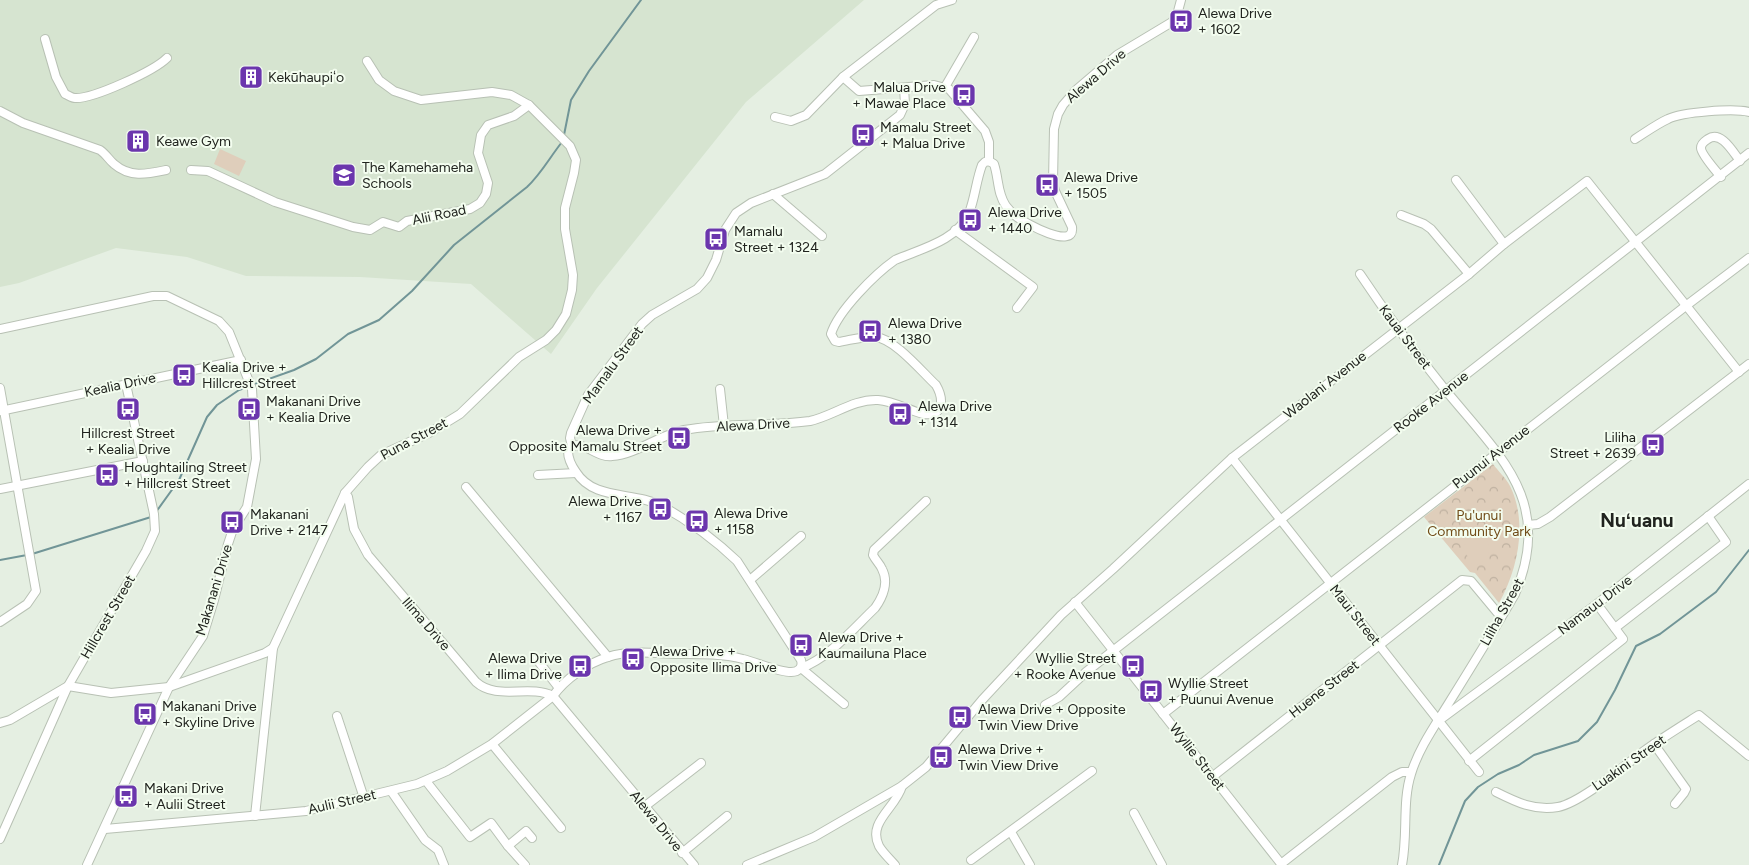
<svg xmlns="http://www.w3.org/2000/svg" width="1749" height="865" font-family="Figtree,sans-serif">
  <defs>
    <pattern id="park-crowns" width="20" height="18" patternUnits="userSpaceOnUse" patternTransform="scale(1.25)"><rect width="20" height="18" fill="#dfcebb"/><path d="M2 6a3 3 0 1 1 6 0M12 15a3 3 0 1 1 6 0" fill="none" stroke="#bfb1a0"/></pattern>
  </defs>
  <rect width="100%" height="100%" fill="#e5efe2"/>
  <!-- built -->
  <path fill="#d6e4d0" d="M0 0H864L746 102 597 288 551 354 471 284 360 277 246 276 187 257 116 248 19 283 0 287Z"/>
  <!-- park -->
  <path fill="url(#park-crowns)" d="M1493 464C1498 471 1506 478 1510 486 1528 522 1518 569 1499 603L1475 573 1470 572 1424 517Z"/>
  <!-- pitch -->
  <g fill="#dfcebb">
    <path d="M220 149 246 161 239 176 214 164Z"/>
    <path d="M1482 531C1493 547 1492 558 1474 567L1462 547Z"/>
  </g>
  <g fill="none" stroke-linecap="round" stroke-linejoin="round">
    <!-- stream -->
    <g stroke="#719597" stroke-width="2">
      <path d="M564 135 571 100 589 71 641 0"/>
      <path d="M252 385 294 370 316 359 348 334 379 320 412 291 454 245 527 187C541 174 550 157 562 142"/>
      <path d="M156 512 179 480 207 417 217 405 239 390 248 387"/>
      <path d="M32 554 151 517"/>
      <path d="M0 560 27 555"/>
      <path d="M1439 865 1465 801 1478 787 1498 774 1519 765 1534 755 1578 741 1597 722 1615 690 1636 646 1660 634 1716 592 1749 550"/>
    </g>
    <!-- minor casing -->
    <g stroke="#b8c1b4" stroke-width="10">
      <g id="minor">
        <path d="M45 39 56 77 65 94C68 95 72 98 75 98 93 99 154 71 167 58"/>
        <path d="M843 77 859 91 934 85 949 89 985 131 989 142V161"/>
        <path d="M945 87 974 37"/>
        <path d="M0 111 23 123 100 150C106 154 109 160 114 164 130 178 147 174 166 170"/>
        <path d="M775 117 791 121 806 115 843 77 936 5 952 0"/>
        <path d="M1635 139C1646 132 1657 124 1668 119 1682 112 1734 108 1749 112"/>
        <path d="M989 161 994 164C999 179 997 193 1006 206 1009 210 1013 214 1017 217 1025 223 1075 251 1072 227L1055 191 1053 182 1054 129 1058 114 1063 105 1076 90 1117 55 1172 22 1177 15 1181 0"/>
        <path d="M191 170 208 171 275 202 353 227 370 230 383 222 399 227 407 221 470 209 480 203 486 194 488 183 478 153 481 135 488 125 514 116 529 105"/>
        <path d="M1721 177C1716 171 1701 154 1701 148 1701 143 1705 141 1708 139 1721 130 1733 152 1740 161"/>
        <path d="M1456 180 1504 244"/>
        <path d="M773 194 822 236"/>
        <path d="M1401 215 1424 224 1431 229 1469 274"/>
        <path d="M955 230 1033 287 1017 308"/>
        <path d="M1360 274C1386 313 1414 351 1443 387 1498 455 1555 499 1515 594 1493 632 1470 669 1447 706 1434 727 1418 750 1411 774 1402 802 1408 834 1402 865"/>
        <path d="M0 329 153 296H167L219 321 229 332 252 389 256 459 247 507 233 529 228 544 214 600 203 636 169 687 87 865"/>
        <path d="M0 388 36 591 27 604 0 622"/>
        <path d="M720 389 724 426"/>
        <path d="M0 411 241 360"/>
        <path d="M572 446C586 442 597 458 612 456 637 454 659 435 684 430 725 422 768 427 810 421 833 416 853 399 878 400 893 401 909 410 923 414 944 417 944 399 936 385 922 372 894 338 875 337 863 336 851 340 839 342L835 341 831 334C838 311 875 274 895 260 920 249 957 241 969 213 975 198 976 181 982 165L985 162 989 161"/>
        <path d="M572 446 570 438 571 433 588 395 642 324 652 315 697 289 707 278 716 260 725 230 736 213 751 203 825 174 900 115 905 104 904 88"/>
        <path d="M1232 458 1479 772"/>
        <path d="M538 475 576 473"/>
        <path d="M466 487 608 657"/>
        <path d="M0 489 143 461"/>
        <path d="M345 493 348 497 354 529 368 555 476 682C497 701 529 684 553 696L694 865"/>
        <path d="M1528 525 1538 524 1550 517 1749 364"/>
        <path d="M750 580 801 536"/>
        <path d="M1075 602 1282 865"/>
        <path d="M1615 628 1726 542 1708 516"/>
        <path d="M535 657 559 688"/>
        <path d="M801 668C828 659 854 628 875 608 883 597 889 582 882 569 880 564 876 561 873 555L874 550 926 501"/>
        <path d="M801 668 844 704"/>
        <path d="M1045 705 1059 697 1086 672 1749 153"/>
        <path d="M1163 714 1687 305 1749 258"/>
        <path d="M337 716 364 798"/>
        <path d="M1441 719 1597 604 1749 484"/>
        <path d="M0 723 10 720 68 686 111 693 169 687 265 653 273 648"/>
        <path d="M492 744 561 828"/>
        <path d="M1654 744 1686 789 1684 793 1675 804"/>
        <path d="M1469 761 1623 639 1597 604"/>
        <path d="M1212 777 1462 580 1471 581 1501 617"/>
        <path d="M426 781 470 837 491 823 508 846 525 865"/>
        <path d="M391 791 425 840 438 850 444 865"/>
        <path d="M1496 792C1516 802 1534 811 1558 807 1580 803 1624 766 1644 751 1662 738 1680 727 1699 715L1749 756"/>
        <path d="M644 807 701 763"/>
        <path d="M1134 813 1162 865"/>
        <path d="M255 816 273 648 345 493 368 467 381 455 429 433 460 414 519 357 546 340 556 330 566 314 572 290 573 275 565 229V208L574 173 576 160 570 146 529 105 511 95 492 92 421 100 394 91 379 80 367 61"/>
        <path d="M105 829 306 811 417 784 447 771 492 744 553 696C565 679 588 663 608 657 629 650 653 653 674 654 697 654 720 653 743 659 756 662 778 672 791 672 799 672 803 667 801 660L737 561C715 540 689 521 662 506 634 491 594 501 576 472 571 465 568 459 568 451L572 446"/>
        <path d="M1011 832 1030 865"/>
        <path d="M0 839 68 686 146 551 155 531 154 514 126 384"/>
        <path d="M508 846 526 831 532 838"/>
        <path d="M682 853 727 816"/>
        <path d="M971 860 1092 771"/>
        <path d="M1281 864 1392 777 1402 772H1411"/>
        <path d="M747 865 814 837 902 786 926 767 982 700 1061 615 1113 569 1232 458 1469 274 1504 244 1587 181 1739 372"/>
        <path d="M895 865C890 859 883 853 879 846 867 822 896 808 902 786"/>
      </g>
    </g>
    <!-- minor -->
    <use href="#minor" stroke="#fff" stroke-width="8"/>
  </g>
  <!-- icons -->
  <defs>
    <g id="bus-square" transform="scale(1.25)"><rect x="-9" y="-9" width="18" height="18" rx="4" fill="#6b36ad" stroke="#f3fdef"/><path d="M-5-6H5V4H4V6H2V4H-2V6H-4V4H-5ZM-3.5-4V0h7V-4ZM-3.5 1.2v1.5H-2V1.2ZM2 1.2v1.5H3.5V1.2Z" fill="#fff"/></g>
    <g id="building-square" transform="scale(1.25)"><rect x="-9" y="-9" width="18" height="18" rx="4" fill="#6b36ad" stroke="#f3fdef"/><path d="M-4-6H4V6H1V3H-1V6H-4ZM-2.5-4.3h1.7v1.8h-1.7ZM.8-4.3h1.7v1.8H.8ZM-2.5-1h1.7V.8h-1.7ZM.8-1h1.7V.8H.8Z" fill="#fff"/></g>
    <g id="school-square" transform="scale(1.25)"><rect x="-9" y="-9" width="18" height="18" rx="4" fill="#6b36ad" stroke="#f3fdef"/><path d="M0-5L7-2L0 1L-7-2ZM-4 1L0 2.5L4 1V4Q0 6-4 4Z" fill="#fff"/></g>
  </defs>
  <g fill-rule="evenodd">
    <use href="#bus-square" x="1181" y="21"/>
    <use href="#building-square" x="251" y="77"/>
    <use href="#bus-square" x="964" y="95"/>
    <use href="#bus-square" x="863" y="135"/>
    <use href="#building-square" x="138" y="141"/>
    <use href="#school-square" x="344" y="175"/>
    <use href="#bus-square" x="1047" y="185"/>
    <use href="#bus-square" x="970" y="220"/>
    <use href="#bus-square" x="716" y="239"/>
    <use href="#bus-square" x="870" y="331"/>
    <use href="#bus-square" x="184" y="375"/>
    <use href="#bus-square" x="128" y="409"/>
    <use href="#bus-square" x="249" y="409"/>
    <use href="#bus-square" x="900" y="414"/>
    <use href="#bus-square" x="679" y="438"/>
    <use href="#bus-square" x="1653" y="445"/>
    <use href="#bus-square" x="107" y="475"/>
    <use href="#bus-square" x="660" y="509"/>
    <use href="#bus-square" x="697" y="521"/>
    <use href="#bus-square" x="232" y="522"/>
    <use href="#bus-square" x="801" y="645"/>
    <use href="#bus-square" x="633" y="659"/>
    <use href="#bus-square" x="580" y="666"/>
    <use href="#bus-square" x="1133" y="666"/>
    <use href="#bus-square" x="1151" y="691"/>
    <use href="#bus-square" x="145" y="714"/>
    <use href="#bus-square" x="960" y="717"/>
    <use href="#bus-square" x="941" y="757"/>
    <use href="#bus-square" x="126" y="796"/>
  </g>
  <g text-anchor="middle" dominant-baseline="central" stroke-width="4" stroke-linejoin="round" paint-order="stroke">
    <!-- poi labels -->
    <g font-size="14" fill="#21241f" stroke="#f3fdef" text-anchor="start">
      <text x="1198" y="13">Alewa Drive<tspan x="1198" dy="16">+ 1602</tspan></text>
      <text x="268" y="77">Kekūhaupiʻo</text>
      <text x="946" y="87" text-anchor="end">Malua Drive<tspan x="946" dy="16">+ Mawae Place</tspan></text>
      <text x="880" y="127">Mamalu Street<tspan x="880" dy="16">+ Malua Drive</tspan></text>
      <text x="156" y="141">Keawe Gym</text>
      <text x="362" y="167">The Kamehameha<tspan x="362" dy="16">Schools</tspan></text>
      <text x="1064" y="177">Alewa Drive<tspan x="1064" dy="16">+ 1505</tspan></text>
      <text x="988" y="212">Alewa Drive<tspan x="988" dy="16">+ 1440</tspan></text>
      <text x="734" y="231">Mamalu<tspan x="734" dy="16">Street + 1324</tspan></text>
      <text x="888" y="323">Alewa Drive<tspan x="888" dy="16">+ 1380</tspan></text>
      <text x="202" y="367">Kealia Drive +<tspan x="202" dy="16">Hillcrest Street</tspan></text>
      <text x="266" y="401">Makanani Drive<tspan x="266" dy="16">+ Kealia Drive</tspan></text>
      <text x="918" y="406">Alewa Drive<tspan x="918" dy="16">+ 1314</tspan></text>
      <text x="662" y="430" text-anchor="end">Alewa Drive +<tspan x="662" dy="16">Opposite Mamalu Street</tspan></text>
      <text x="128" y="433" text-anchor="middle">Hillcrest Street<tspan x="128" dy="16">+ Kealia Drive</tspan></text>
      <text x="1636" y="437" text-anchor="end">Liliha<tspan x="1636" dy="16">Street + 2639</tspan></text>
      <text x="124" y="467">Houghtailing Street<tspan x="124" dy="16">+ Hillcrest Street</tspan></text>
      <text x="642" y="501" text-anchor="end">Alewa Drive<tspan x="642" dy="16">+ 1167</tspan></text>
      <text x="714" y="513">Alewa Drive<tspan x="714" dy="16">+ 1158</tspan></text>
      <text x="250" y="514">Makanani<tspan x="250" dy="16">Drive + 2147</tspan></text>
      <text x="818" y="637">Alewa Drive +<tspan x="818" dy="16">Kaumailuna Place</tspan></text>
      <text x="650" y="651">Alewa Drive +<tspan x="650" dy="16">Opposite Ilima Drive</tspan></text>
      <text x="562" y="658" text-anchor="end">Alewa Drive<tspan x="562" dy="16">+ Ilima Drive</tspan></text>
      <text x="1116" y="658" text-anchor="end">Wyllie Street<tspan x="1116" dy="16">+ Rooke Avenue</tspan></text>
      <text x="1168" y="683">Wyllie Street<tspan x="1168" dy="16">+ Puunui Avenue</tspan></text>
      <text x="162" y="706">Makanani Drive<tspan x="162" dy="16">+ Skyline Drive</tspan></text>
      <text x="978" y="709">Alewa Drive + Opposite<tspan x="978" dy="16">Twin View Drive</tspan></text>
      <text x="958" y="749">Alewa Drive +<tspan x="958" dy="16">Twin View Drive</tspan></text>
      <text x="144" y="788">Makani Drive<tspan x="144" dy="16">+ Aulii Street</tspan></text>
    </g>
    <!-- street labels -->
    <g font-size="14" fill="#21241f" stroke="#f3fdef">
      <text transform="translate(1096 76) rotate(-41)">Alewa Drive</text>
      <text transform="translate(439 215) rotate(-12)">Alii Road</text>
      <text transform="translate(1405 337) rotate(53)">Kauai Street</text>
      <text transform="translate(613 365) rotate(-54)">Mamalu Street</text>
      <text transform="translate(120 385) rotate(-12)">Kealia Drive</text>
      <text transform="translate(1325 385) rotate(-38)">Waolani Avenue</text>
      <text transform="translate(1431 402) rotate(-38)">Rooke Avenue</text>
      <text transform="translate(753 425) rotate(-3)">Alewa Drive</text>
      <text transform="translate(414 439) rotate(-28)">Puna Street</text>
      <text transform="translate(1491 457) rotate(-38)">Puunui Avenue</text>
      <text transform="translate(214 590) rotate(-73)">Makanani Drive</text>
      <text transform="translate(1595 605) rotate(-37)">Namauu Drive</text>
      <text transform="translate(1502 612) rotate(-61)">Liliha Street</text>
      <text transform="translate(1355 615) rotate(52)">Maui Street</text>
      <text transform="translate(108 617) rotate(-60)">Hillcrest Street</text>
      <text transform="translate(426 624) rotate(49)">Ilima Drive</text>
      <text transform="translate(1324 689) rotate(-38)">Huene Street</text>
      <text transform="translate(1197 757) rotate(52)">Wyllie Street</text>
      <text transform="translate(1629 763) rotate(-35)">Luakini Street</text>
      <text transform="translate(342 802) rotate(-13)">Aulii Street</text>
      <text transform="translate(656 821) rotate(51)">Alewa Drive</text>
    </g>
    <!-- park labels -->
    <g font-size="14" fill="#714c18" stroke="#f3fdef">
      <text x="1479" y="515">Pu'unui<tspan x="1479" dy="16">Community Park</tspan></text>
    </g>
    <!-- district labels -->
    <g font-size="19" font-weight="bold" fill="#21241f" stroke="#f3fdef">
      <text x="1637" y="520">Nuʻuanu</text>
    </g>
  </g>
</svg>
